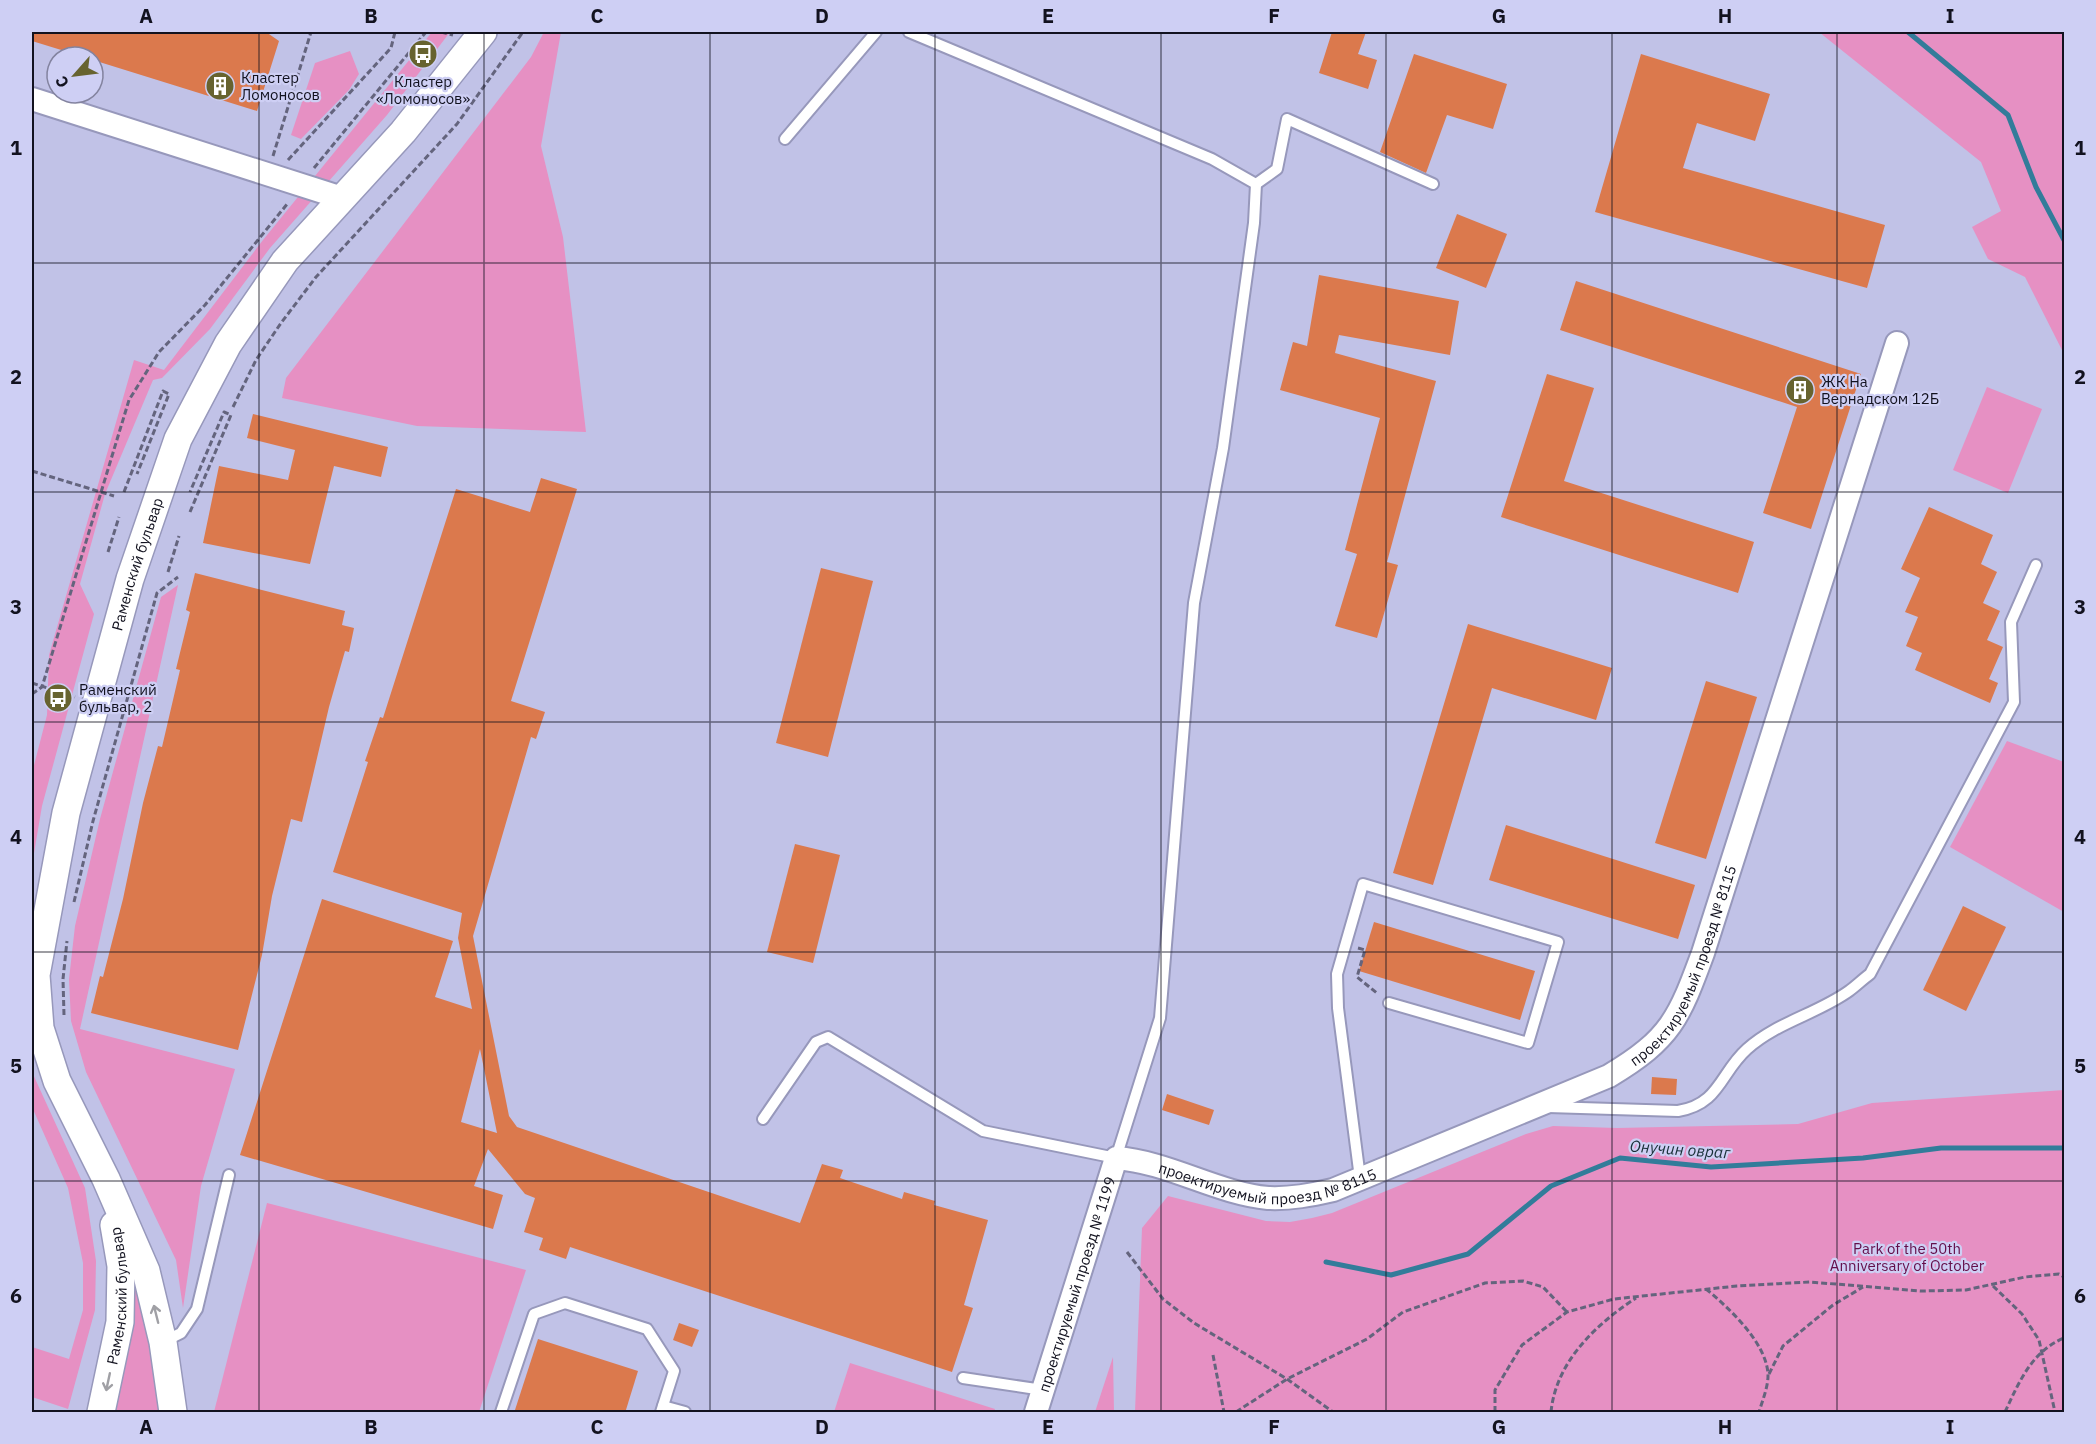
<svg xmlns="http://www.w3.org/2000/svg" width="2096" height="1444" font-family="'IBM Plex Sans',sans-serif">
  <rect width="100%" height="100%" fill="#c1c2e7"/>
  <!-- green -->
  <g fill="#e690c3">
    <path d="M432 32H450L387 115 270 248 210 329 162 378 153 380 105 494 80 584 94 614 42 806 32 865V773L47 715 49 655 134 360 164 370 263 240Z"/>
    <path d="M544 32H561L541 146 563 237 586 432 417 426 282 398 286 378 531 57Z"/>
    <path d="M1819 32H2064V354L2025 277 1988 259 1972 227 2001 211 1981 162Z"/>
    <path d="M350 51 359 74 349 90 301 139 291 135 315 63Z"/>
    <path d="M1987 387 2042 409 2008 493 1953 470Z"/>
    <path d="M178 585 80 1029 235 1069 201 1186 183 1308 176 1260 86 1072 71 1021 69 979 75 926 100 819 161 597Z"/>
    <path d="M2007 741 2064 762V912L1950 847Z"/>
    <path d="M32 1072 85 1188 96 1261 95 1310 68 1409 32 1397V1347L69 1359 83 1310V1263L68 1188 32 1107Z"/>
    <path d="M2064 1090V1412H1135L1142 1228 1168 1196 1266 1221 1290 1222 1312 1218 1332 1213 1526 1134 1553 1126 1617 1128 1798 1124 1872 1103Z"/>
    <path d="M267 1203 526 1270 479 1412H214Z"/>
    <path d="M122 1231 153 1343 160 1412H111Z"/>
    <path d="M1113 1357 1114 1412H1095Z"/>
    <path d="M850 1363 995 1409 994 1412H834Z"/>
  </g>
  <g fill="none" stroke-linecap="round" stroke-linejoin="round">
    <!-- stream -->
    <g stroke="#327c9a" stroke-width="5">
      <path d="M1908 32 2008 115 2036 187 2064 240"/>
      <path d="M1326 1262 1391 1275 1468 1254 1551 1186 1620 1158 1711 1167 1863 1158 1941 1148H2064"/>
    </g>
  </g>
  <!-- building -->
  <g fill="#db794d" fill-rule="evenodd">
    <path d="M32 32H266L279 41 257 111 93 60V57H84L32 41Z"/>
    <path d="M1332 32H1366L1358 54 1377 60 1368 89 1319 73Z"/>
    <path d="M1414 54 1507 84 1493 129 1447 115 1426 173 1380 152Z"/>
    <path d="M1641 54 1770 94 1755 141 1697 123 1683 168 1885 225 1867 288 1595 212Z"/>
    <path d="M1457 214 1507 234 1486 288 1436 268Z"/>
    <path d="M1319 275 1459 301 1450 355 1339 335 1335 353 1436 381 1387 562 1398 565 1377 638 1335 626 1357 554 1345 550 1380 418 1280 390 1293 342 1307 346Z"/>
    <path d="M1576 281 1861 374 1811 529 1763 513 1797 407 1560 330Z"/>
    <path d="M1547 374 1594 388 1564 481 1754 542 1738 593 1501 517Z"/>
    <path d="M253 414 388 447 381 477 334 466 310 564 203 543 219 466 288 480 295 450 247 438Z"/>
    <path d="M541 478 577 489 511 701 545 712 536 739 531 737 473 936 509 1116 517 1127 800 1223 822 1164 843 1170 840 1178 902 1199 904 1192 935 1201 934 1205 988 1220 964 1305 973 1308 952 1372 570 1247 566 1259 539 1250 543 1238 524 1232 535 1198 525 1194 488 1149 474 1186 503 1195 493 1229 240 1155 322 899 453 941 435 997 472 1009 458 938 462 913 333 872 368 762 365 761 380 717 383 718 456 489 530 512ZM480 1049 497 1133 461 1122Z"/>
    <path d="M1929 507 1993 535 1981 564 1997 572 1983 603 2000 611 1987 640 2003 647 1989 679 1998 683 1990 703 1915 670 1922 653 1906 646 1918 617 1905 612 1920 578 1901 569Z"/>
    <path d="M821 568 873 581 828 757 776 743Z"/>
    <path d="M195 573 345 611 342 625 354 628 349 652 345 651 329 707 302 822 291 819 272 896 262 955 238 1050 91 1013 100 976 103 977 123 899 143 803 158 746 162 747 180 670 176 669 190 612 186 610Z"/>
    <path d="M1468 624 1612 668 1596 720 1492 688 1433 885 1393 873Z"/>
    <path d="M1706 681 1757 697 1706 859 1655 843Z"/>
    <path d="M1506 825 1695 885 1678 939 1489 880Z"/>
    <path d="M795 844 840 855 813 963 767 952Z"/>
    <path d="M1963 906 2006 927 1966 1011 1923 990Z"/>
    <path d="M1374 922 1535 971 1520 1020 1359 971Z"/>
    <path d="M1652 1077 1677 1079 1676 1095 1651 1094Z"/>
    <path d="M1167 1094 1214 1110 1209 1125 1162 1110Z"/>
    <path d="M679 1323 699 1330 692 1347 673 1340Z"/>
    <path d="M538 1339 638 1371 625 1413H514Z"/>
  </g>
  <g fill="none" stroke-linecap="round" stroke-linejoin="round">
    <!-- service casing -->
    <g stroke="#9798bb" stroke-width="14">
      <g id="service">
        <path d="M785 139 876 32"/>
        <path d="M1256 184 1277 169 1287 119 1433 184"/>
        <path d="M1548 1107 1678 1111C1720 1104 1720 1073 1747 1049 1777 1022 1817 1014 1849 991 1856 986 1863 979 1870 974L2014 702 2011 622 2036 565"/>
        <path d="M763 1119 816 1042 828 1037 983 1131 1116 1158 1160 1018 1194 603 1223 448 1254 223 1256 184 1212 159 909 32"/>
        <path d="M1360 1178 1338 1008 1337 974 1363 884 1558 942 1528 1043 1389 1003"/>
        <path d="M163 1342 181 1333 197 1309 229 1175"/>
        <path d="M963 1378 1043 1390"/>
        <path d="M663 1406 685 1412"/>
        <path d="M501 1412 534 1314 565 1303 647 1329 674 1371 661 1412"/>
      </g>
    </g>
    <!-- minor casing -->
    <g stroke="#9798bb" stroke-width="26">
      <g id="minor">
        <path d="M32 99 342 198"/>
        <path id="s1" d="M1036 1412 1116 1158C1169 1162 1216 1193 1268 1198 1291 1199 1311 1195 1333 1190L1609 1076C1671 1039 1679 1018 1703 953L1897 343"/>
      </g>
    </g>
    <!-- tertiary casing -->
    <g stroke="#9798bb" stroke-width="30">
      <g id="tertiary">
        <path id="s2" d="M101 1412 120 1322 121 1266 114 1225"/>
        <path id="s3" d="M173 1412 163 1342 146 1271 106 1179 57 1081 40 1028 36 975 66 813 130 579 178 439 228 344 285 261 403 132 483 32"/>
      </g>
    </g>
    <!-- path -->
    <g stroke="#64647d" stroke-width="3" stroke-dasharray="6 3" stroke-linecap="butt">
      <path d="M441 32 453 35"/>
      <path d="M273 156 311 32"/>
      <path d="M288 160 391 48 395 32"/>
      <path d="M314 168 426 32"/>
      <path d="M233 407 256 360 281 323 316 277 457 124 523 32"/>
      <path d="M32 471 114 496"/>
      <path d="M124 492 163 391 169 394 137 474"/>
      <path d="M190 512 231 415 224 412 190 492"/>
      <path d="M108 552 119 517"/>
      <path d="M168 572 179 536"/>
      <path d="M32 683 75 697"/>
      <path d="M32 694 42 687 129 400 159 352 205 305 288 203"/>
      <path d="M74 902 93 821 157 593 178 577"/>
      <path d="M1358 948 1365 950 1357 977 1378 994"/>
      <path d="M64 1015 63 979 67 941"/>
      <path d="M1127 1252 1163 1299 1194 1323 1287 1379 1333 1412"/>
      <path d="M1993 1286 2022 1314 2039 1340 2055 1412"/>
      <path d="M1706 1289C1729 1308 1768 1344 1768 1376 1768 1387 1762 1402 1759 1412"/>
      <path d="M1213 1355 1224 1412"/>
      <path d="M1769 1374 1783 1346 1833 1305 1863 1287"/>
      <path d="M1236 1412 1287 1379 1367 1339 1403 1312 1485 1283 1523 1281 1543 1287 1567 1312"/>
      <path d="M1495 1412V1390L1522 1345 1567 1312 1614 1299 1737 1286 1810 1282 1921 1291 1966 1290 2025 1277 2059 1274 2064 1277"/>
      <path d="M1551 1412C1556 1362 1595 1325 1636 1298"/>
      <path d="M2005 1412C2019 1382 2032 1351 2064 1338"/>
    </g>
    <!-- service -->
    <use href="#service" stroke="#fff" stroke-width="10"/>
    <!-- minor -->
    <use href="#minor" stroke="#fff" stroke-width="22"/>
    <!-- tertiary -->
    <use href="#tertiary" stroke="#fff" stroke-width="27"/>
  </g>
  <!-- one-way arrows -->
  <defs><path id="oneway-shaft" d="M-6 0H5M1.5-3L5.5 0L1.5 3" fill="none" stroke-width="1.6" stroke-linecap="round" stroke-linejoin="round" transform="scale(1.5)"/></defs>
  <g stroke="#a0a0a5">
    <use href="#oneway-shaft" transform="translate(156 1314) rotate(-104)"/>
    <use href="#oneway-shaft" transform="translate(108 1382) rotate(102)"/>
  </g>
  <!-- grid -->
  <path fill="none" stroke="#12121f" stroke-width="1.5" stroke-opacity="0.55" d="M259 32V1412M484 32V1412M710 32V1412M935 32V1412M1161 32V1412M1386 32V1412M1612 32V1412M1837 32V1412M32 263H2064M32 492H2064M32 722H2064M32 952H2064M32 1181H2064"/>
  <!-- icons -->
  <defs>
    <g id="bus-disc" transform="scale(1.5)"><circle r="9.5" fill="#67632f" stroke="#cecff4"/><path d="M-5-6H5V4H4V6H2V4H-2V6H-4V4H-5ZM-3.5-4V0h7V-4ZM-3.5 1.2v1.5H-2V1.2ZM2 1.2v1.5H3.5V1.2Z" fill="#fff"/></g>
    <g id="building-disc" transform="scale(1.5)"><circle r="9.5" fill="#67632f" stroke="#cecff4"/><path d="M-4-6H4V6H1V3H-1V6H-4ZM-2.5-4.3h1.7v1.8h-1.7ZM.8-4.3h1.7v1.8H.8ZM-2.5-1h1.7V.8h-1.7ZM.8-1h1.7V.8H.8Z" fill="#fff"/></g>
  </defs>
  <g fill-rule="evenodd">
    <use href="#bus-disc" x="423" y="54"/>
    <use href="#building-disc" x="220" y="86"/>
    <use href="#building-disc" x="1800" y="390"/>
    <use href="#bus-disc" x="58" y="698"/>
  </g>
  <g text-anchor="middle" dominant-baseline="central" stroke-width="4.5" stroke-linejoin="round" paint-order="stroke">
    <!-- poi labels -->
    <g font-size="15" fill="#12121f" stroke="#cecff4" text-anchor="start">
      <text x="241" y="77">Кластер<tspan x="241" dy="17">Ломоносов</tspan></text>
      <text x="423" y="81" text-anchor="middle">Кластер<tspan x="423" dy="17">«Ломоносов»</tspan></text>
      <text x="1821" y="381">ЖК На<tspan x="1821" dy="17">Вернадском 12Б</tspan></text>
      <text x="79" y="689">Раменский<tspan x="79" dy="17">бульвар, 2</tspan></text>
    </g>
    <!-- street labels -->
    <g font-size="15" fill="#12121f" stroke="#cecff4">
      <text stroke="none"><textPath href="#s3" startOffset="886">Раменский бульвар</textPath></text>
      <text stroke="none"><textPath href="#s1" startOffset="927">проектируемый проезд № 8115</textPath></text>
      <text stroke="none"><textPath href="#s1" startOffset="423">проектируемый проезд № 8115</textPath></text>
      <text stroke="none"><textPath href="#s1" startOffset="134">проектируемый проезд № 1199</textPath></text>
      <text stroke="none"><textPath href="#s2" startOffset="118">Раменский бульвар</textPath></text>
    </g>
    <!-- park labels -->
    <g font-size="15" fill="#640e4a" stroke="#cecff4">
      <text x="1907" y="1248">Park of the 50th<tspan x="1907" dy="17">Anniversary of October</tspan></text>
    </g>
    <!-- water labels -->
    <g font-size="16" font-style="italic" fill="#172f37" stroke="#cecff4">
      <text transform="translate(1680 1149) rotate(4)">Онучин овраг</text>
    </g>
  </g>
  <!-- border -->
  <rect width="2096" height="1444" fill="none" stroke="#cecff4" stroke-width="66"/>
  <!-- north arrow -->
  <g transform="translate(75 75) rotate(242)"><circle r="28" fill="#cecff4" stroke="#83839f" stroke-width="1.5"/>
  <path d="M0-4.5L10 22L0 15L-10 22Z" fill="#67632f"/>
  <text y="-9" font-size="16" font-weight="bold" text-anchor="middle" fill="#12121f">С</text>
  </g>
  <rect x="33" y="33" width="2030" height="1378" fill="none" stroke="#12121f" stroke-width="2"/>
  <g font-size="20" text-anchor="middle" font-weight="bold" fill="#12121f">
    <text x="146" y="23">A</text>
    <text x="371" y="23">B</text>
    <text x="597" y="23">C</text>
    <text x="822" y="23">D</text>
    <text x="1048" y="23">E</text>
    <text x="1274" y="23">F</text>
    <text x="1499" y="23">G</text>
    <text x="1725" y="23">H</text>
    <text x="1950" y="23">I</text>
    <text x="16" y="155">1</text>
    <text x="2080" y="155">1</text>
    <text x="16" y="384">2</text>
    <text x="2080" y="384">2</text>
    <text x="16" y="614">3</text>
    <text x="2080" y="614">3</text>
    <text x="16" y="844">4</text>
    <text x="2080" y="844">4</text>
    <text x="16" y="1073">5</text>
    <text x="2080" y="1073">5</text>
    <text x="16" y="1303">6</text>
    <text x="2080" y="1303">6</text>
    <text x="146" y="1434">A</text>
    <text x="371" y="1434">B</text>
    <text x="597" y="1434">C</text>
    <text x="822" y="1434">D</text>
    <text x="1048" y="1434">E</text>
    <text x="1274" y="1434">F</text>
    <text x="1499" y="1434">G</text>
    <text x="1725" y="1434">H</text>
    <text x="1950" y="1434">I</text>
  </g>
</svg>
